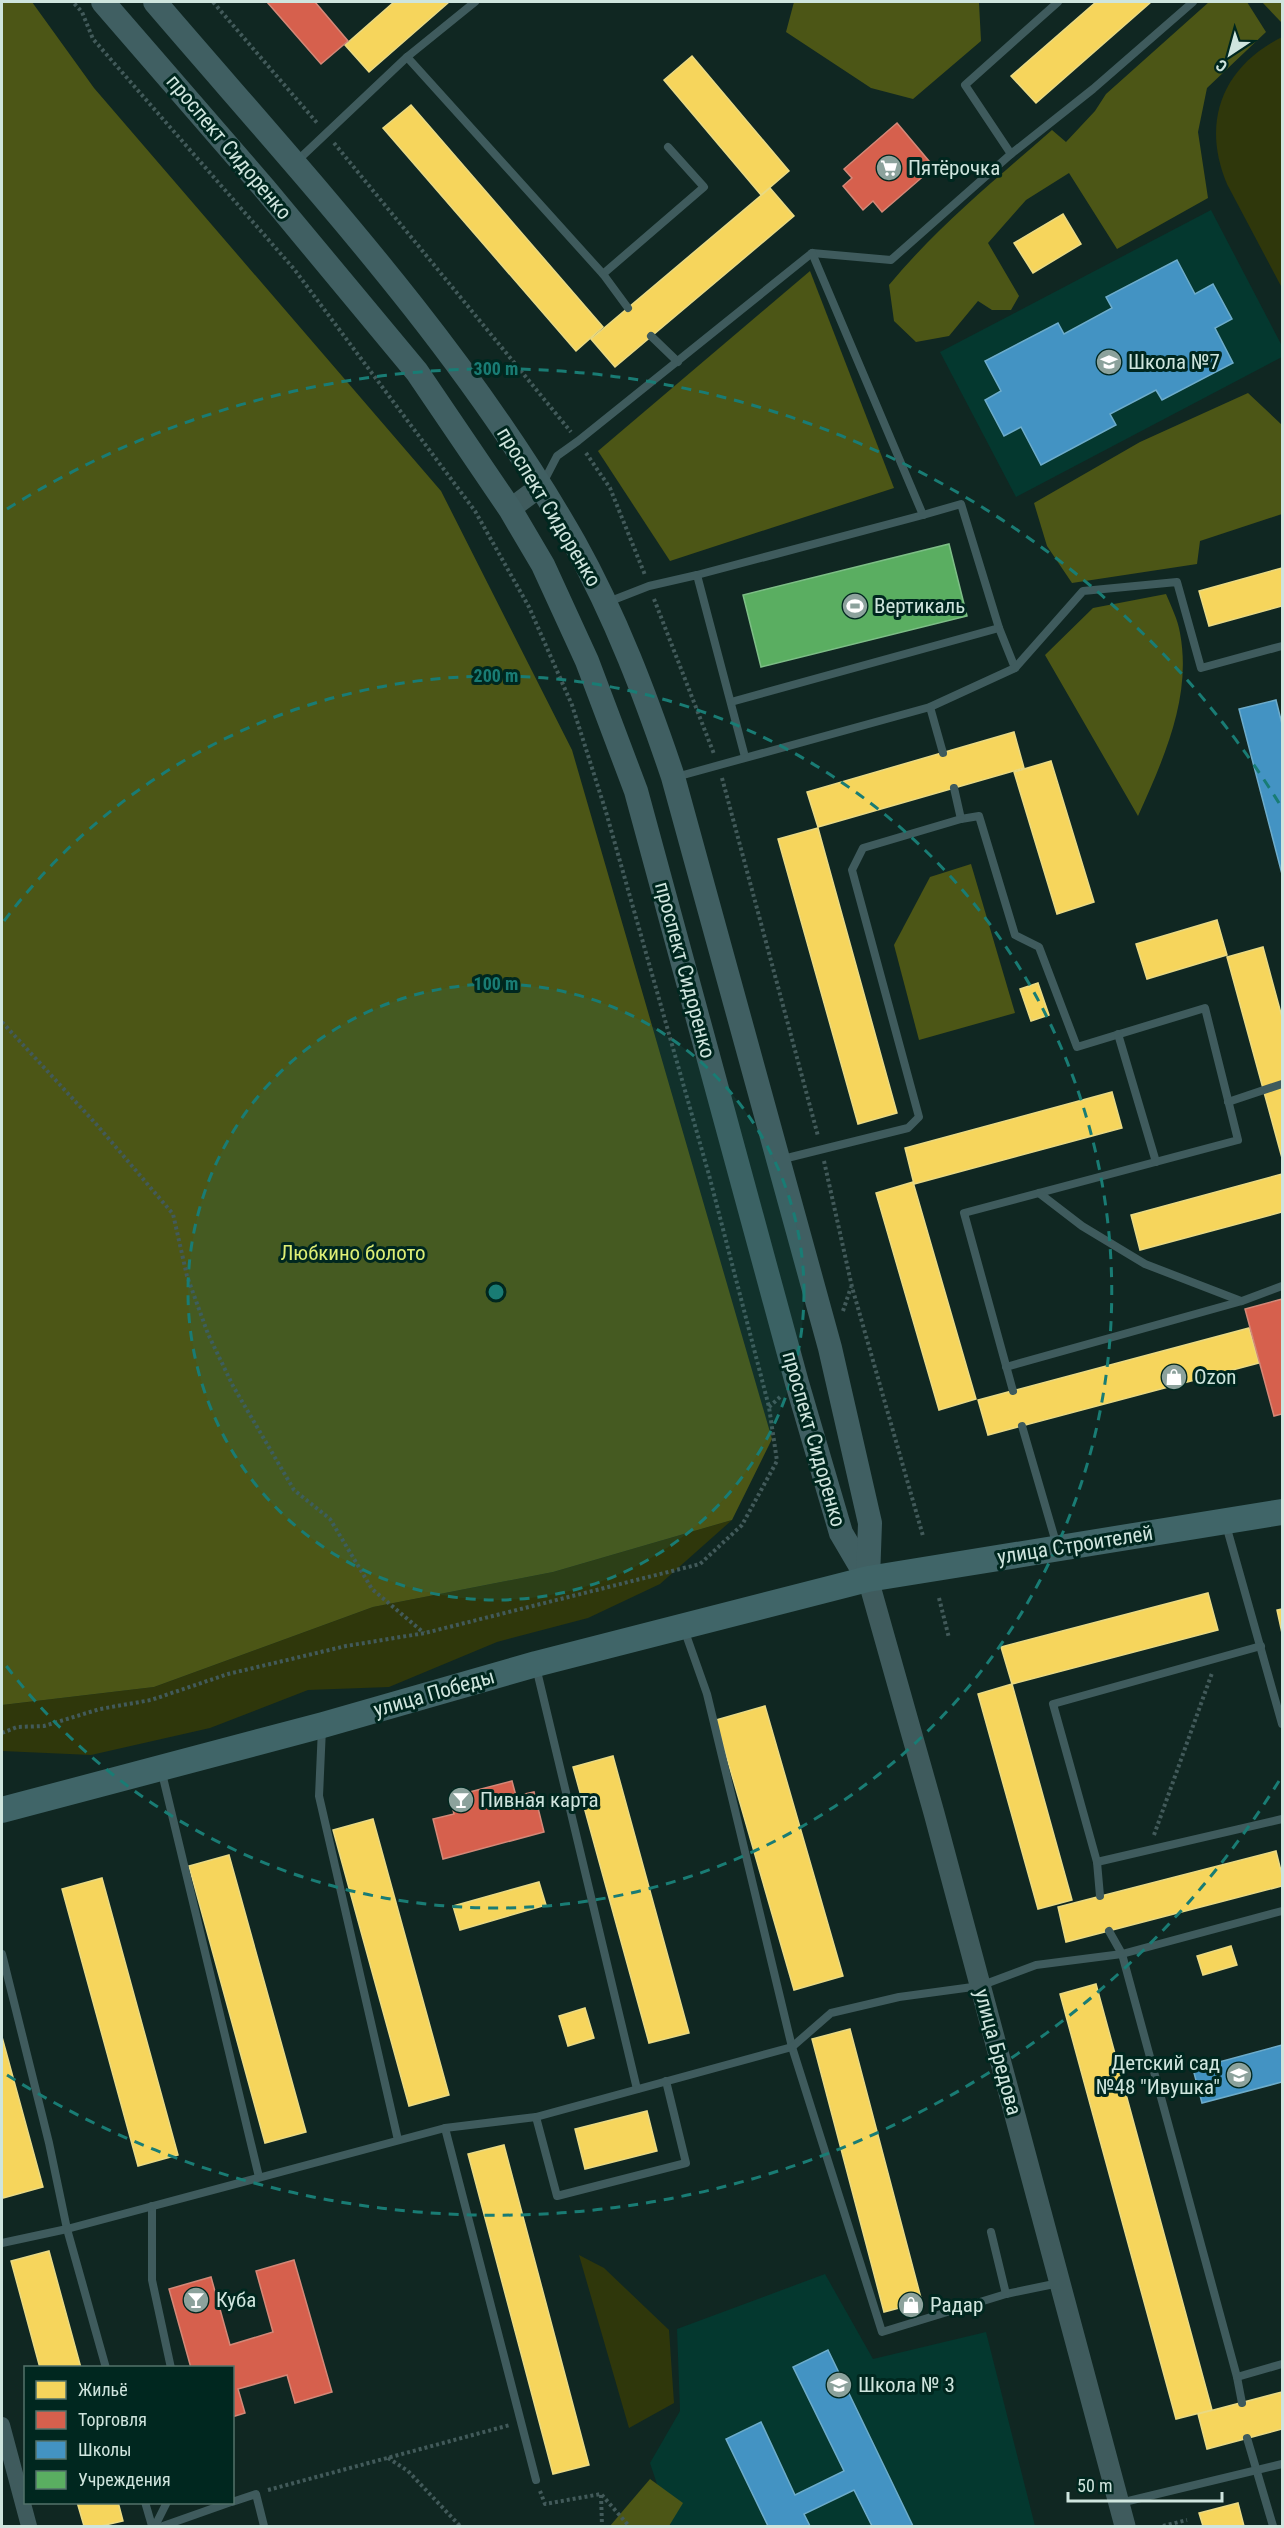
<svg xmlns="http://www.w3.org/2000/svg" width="1284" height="2528" font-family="'Roboto Condensed',sans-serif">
  <rect width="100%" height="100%" fill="#102722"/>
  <!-- built -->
  <g fill="#04382f">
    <path d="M1211 210 1282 346V357L1016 497 940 352Z"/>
    <path d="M825 2274 873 2359 986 2332 1035 2526H671L650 2463 680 2411 677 2329Z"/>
  </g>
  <!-- green -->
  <g fill="#2f370b">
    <path d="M1282 37V288L1227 184C1201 122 1222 67 1282 37Z"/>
    <path d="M732 1520 660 1584 588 1618 497 1642 389 1687 308 1690 210 1728 91 1755 2 1751V1705L154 1687 373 1607 553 1572Z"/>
    <path d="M579 2255 604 2268 669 2330 674 2403 629 2428Z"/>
  </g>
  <!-- forest -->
  <g fill="#4c5616">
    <path d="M2 2H32L94 88 441 491 572 750 772 1439 732 1520 553 1572 373 1607 154 1687 2 1705Z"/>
    <path d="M794 2H981L979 3 981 41 913 99 871 88 786 32Z"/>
    <path d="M1209 2H1247L1266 32 1207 88 1198 132 1208 198 1117 249 1069 173 1026 200 988 243 1019 296 1011 310H992L978 301 949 336 916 342 894 321 889 285C937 227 995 180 1052 130L1066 142 1095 111 1106 94Z"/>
    <path d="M1262 2H1282V23L1281 22Z"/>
    <path d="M810 271 894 488 670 561 598 451Z"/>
    <path d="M1248 393 1282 425V514L1200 541 1197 564 1072 583 1047 546 1034 503 1140 442Z"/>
    <path d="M1166 594C1171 606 1178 620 1180 633 1192 697 1164 758 1138 816L1045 655 1093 608Z"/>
    <path d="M971 864 1015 1013 919 1040 894 945 930 877Z"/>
    <path d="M650 2479 683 2503 669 2526H610Z"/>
  </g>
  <!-- homes -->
  <g fill="#f6d55c" stroke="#eada83" stroke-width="1.5">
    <path d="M394 2H449L369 72 345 45Z"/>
    <path d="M1096 2H1151L1036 103 1011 76Z"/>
    <path d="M692 56 789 171 761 195 664 80Z"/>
    <path d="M411 105 603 327 576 351 383 128Z"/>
    <path d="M770 188 794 216 615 367 591 339Z"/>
    <path d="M1063 214 1081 244 1033 273 1014 243Z"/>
    <path d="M1282 568V606L1209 626 1199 591Z"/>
    <path d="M1014 732 1024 768 818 827 807 792Z"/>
    <path d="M1051 761 1094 902 1057 914 1014 772Z"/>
    <path d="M818 828 897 1113 858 1124 778 839Z"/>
    <path d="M1217 920 1227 955 1147 979 1136 944Z"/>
    <path d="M1263 947 1282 1017V1158L1227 957Z"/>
    <path d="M1038 983 1049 1015 1031 1021 1020 989Z"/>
    <path d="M1112 1092 1122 1128 914 1184 905 1148Z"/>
    <path d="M1282 1174V1212L1140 1250 1131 1215Z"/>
    <path d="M913 1182 976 1399 939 1410 876 1193Z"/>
    <path d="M1249 1328 1259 1363 988 1435 978 1400Z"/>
    <path d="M1208 1593 1218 1630 1012 1684 1001 1647Z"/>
    <path d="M1282 1609V1633L1277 1610Z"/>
    <path d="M1012 1684 1072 1900 1038 1909 978 1694Z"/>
    <path d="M765 1706 843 1976 794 1990 716 1720Z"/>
    <path d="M613 1756 689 2033 649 2043 573 1767Z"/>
    <path d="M373 1819 449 2095 409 2106 333 1830Z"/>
    <path d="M1276 1851 1282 1875V1886L1066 1942 1058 1907Z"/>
    <path d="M229 1855 306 2132 265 2143 189 1866Z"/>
    <path d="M102 1878 178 2155 138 2166 62 1889Z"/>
    <path d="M539 1882 546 1905 460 1930 453 1906Z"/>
    <path d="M1231 1946 1237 1965 1203 1975 1197 1956Z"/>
    <path d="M1096 1984 1212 2410 1176 2419 1060 1994Z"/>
    <path d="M585 2008 594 2038 568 2046 559 2016Z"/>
    <path d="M850 2029 922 2302 884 2312 812 2039Z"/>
    <path d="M2 2037 43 2187 3 2198 2 2194Z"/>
    <path d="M647 2111 657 2151 585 2169 575 2129Z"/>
    <path d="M504 2145 589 2465 553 2474 468 2154Z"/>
    <path d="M49 2251 81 2368H40L11 2261Z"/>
    <path d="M1282 2392V2429L1207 2449 1198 2414Z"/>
    <path d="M77 2502H118L123 2521 101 2526H84Z"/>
    <path d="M1238 2503 1244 2526H1203L1199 2513Z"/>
  </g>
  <!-- shops -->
  <g fill="#d6604d" stroke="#d48878" stroke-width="1.5">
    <path d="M267 2H315L348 41 321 64Z"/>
    <path d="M897 123 934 167 882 212 873 201 863 210 843 186 852 178 844 169Z"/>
    <path d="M1282 1299V1414L1274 1416 1245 1309Z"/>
    <path d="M512 1781 516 1796 534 1792 544 1832 443 1859 433 1819 454 1814 450 1797Z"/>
    <path d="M294 2260 332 2392 295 2403 287 2375 238 2389 245 2413 232 2417V2368H191L169 2289 211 2277 230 2345 273 2332 256 2271Z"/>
  </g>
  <!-- schools -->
  <g fill="#4393c3" stroke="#6daccb" stroke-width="1.5">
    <path d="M1177 260 1195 294 1213 284 1232 319 1215 328 1233 363 1162 400 1156 390 1110 414 1116 425 1041 465 1021 427 1004 436 985 400 1001 391 985 361 1058 323 1064 334 1112 308 1106 297Z"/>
    <path d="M1276 700 1282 724V874L1239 709Z"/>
    <path d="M1282 2045V2082L1202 2103 1193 2069Z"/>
    <path d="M828 2350 913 2526H872L854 2490 804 2514 810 2526H768L726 2439 761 2422 795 2495 844 2471 793 2367Z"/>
  </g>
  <!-- public -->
  <path fill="#5aae61" stroke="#7dbe86" stroke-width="1.5" d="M949 544 967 616 761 667 743 595Z"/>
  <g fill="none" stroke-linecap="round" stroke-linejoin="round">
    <!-- path -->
    <g stroke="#425a5a" stroke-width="4" stroke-dasharray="3 3" stroke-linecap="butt">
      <path d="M213 2 318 124"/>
      <path d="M334 143 571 432"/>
      <path d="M586 453 610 488 645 575"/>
      <path d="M654 599 714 754"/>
      <path d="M722 778 818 1136"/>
      <path d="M2 1022 97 1125 173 1214 187 1276 208 1334 233 1386 294 1490 330 1519 372 1589 424 1633"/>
      <path d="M824 1161 852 1287 923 1536"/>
      <path d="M843 1311 851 1287"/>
      <path d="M769 1407 780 1397"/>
      <path d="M939 1598 949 1638"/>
      <path d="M2 1733 17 1727 44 1726 100 1709 151 1700 228 1674 346 1646 425 1633 700 1564 742 1525 777 1461 769 1407 709 1175 606 812 572 705 529 607 475 511 294 269 93 39 82 12 73 2"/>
      <path d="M1154 1835 1212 1673"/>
      <path d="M388 2458 408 2471 460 2526"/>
      <path d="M268 2490 510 2425"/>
      <path d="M540 2491 545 2504 601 2494 629 2526"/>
      <path d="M601 2495 602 2526"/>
      <path d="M1163 2526 1187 2520"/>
    </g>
    <!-- service -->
    <g stroke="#3f5b5d" stroke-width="8">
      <path d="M407 57 603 274"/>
      <path d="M1011 154 1093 89 1193 2"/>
      <path d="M297 161 407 57 475 2"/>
      <path d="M628 308 603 274 704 187 668 147"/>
      <path d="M651 336 678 362"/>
      <path d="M543 483 557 456 578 441 812 253 891 260 1011 154 965 85 1058 2"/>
      <path d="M697 575 923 515 812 253"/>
      <path d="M608 602 649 586 697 575 745 757"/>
      <path d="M999 628 1015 668"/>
      <path d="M731 702 999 628 961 504 923 515"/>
      <path d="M930 707 943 753"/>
      <path d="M676 777 930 707 1015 668 1083 591 1177 582 1201 668 1282 646"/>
      <path d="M954 788 961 819 979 816 1015 935 1039 947 1077 1047 1205 1008 1238 1140 964 1213 1013 1391"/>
      <path d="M1118 1034 1156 1162"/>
      <path d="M1228 1102 1282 1084"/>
      <path d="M779 1160 908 1128 919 1117 852 870 863 848 961 819"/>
      <path d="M1039 1193 1082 1226 1145 1264 1241 1301"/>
      <path d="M1006 1367 1242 1301 1282 1286"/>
      <path d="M1022 1426 1057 1546"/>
      <path d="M1226 1525 1282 1724"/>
      <path d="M684 1629 707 1694 792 2047 882 2332 1006 2294 1059 2283"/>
      <path d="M536 1667 637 2089"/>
      <path d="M322 1728 319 1796 398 2140"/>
      <path d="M161 1769 259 2177"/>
      <path d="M1097 1862 1282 1819"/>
      <path d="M1100 1896 1097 1862 1053 1704 1261 1646"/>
      <path d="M1109 1931 1122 1954 1237 2377 1242 2403"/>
      <path d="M2 1954 49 2143 67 2229 106 2368"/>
      <path d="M536 2117 557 2196 686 2163 666 2081"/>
      <path d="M445 2128 536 2480"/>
      <path d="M152 2206V2280L171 2368"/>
      <path d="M991 2232 1006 2294"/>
      <path d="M2 2243 67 2229 445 2128 536 2117 792 2047 831 2013 899 1997 980 1986 1036 1965 1122 1954 1282 1911"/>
      <path d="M1237 2377 1282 2364"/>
      <path d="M1247 2438 1273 2526"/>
      <path d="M145 2502 152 2526"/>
      <path d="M232 2502 256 2494 264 2526"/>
      <path d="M1120 2503 1282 2464"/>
      <path d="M155 2526 167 2502"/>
      <path d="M163 2526 231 2502"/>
    </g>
    <!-- minor -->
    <path stroke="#3f5b5d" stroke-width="16" d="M2 2425 29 2526"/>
    <!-- tertiary -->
    <g stroke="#3f5b5d" stroke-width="21">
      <path d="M510 509 541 486"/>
      <path d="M868 1579 934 1813 1125 2526"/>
    </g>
    <!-- secondary -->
    <g stroke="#405f62" stroke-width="24">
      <path d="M103 2 265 189 417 372 510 509 543 565 587 661 636 791 797 1383 841 1533 868 1579"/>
      <path d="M155 2C303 175 461 343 574 542 616 617 646 697 673 777L830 1348 870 1523 868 1579"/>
    </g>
    <!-- primary -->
    <path stroke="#406568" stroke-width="26" d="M2 1810 323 1725 536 1664 868 1579 1282 1512"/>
  </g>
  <!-- distance rings -->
  <circle cx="496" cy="1292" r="308" fill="#197c74" fill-opacity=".12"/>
  <g fill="none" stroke="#197c74" stroke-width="3" stroke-dasharray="10 8">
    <circle cx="496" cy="1292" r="308"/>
    <path d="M4 921A616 616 0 1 1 4 1663"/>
    <path d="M1279 1781A923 923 0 0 1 7 2075M7 509A923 923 0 0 1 1279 803"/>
  </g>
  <!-- icons -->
  <defs>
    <g id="supermarket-disc" transform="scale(1.35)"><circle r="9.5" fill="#8ca29c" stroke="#00271f"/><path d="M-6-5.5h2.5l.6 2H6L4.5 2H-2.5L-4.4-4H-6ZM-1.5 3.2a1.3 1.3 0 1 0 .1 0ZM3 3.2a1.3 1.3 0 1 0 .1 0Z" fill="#fff"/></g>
    <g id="school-disc" transform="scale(1.35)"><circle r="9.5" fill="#8ca29c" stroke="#00271f"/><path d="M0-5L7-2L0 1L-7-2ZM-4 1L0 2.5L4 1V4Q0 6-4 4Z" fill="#fff"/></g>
    <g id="stadium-disc" transform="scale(1.35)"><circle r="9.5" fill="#8ca29c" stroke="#00271f"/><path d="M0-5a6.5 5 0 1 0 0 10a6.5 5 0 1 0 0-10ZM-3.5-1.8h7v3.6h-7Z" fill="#fff"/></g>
    <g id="shop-disc" transform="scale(1.35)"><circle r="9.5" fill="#8ca29c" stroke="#00271f"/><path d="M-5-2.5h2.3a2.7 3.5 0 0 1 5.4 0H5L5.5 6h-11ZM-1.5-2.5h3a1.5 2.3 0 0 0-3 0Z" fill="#fff"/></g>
    <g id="bar-disc" transform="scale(1.35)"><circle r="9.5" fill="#8ca29c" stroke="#00271f"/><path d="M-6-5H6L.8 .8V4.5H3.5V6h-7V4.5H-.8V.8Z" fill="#fff"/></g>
  </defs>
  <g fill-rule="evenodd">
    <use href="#supermarket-disc" x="889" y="168"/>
    <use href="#school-disc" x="1109" y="362"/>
    <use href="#stadium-disc" x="855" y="606"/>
    <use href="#shop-disc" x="1174" y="1377"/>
    <use href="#bar-disc" x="461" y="1800"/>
    <use href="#school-disc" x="1239" y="2075"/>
    <use href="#bar-disc" x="196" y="2300"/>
    <use href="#shop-disc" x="911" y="2305"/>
    <use href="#school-disc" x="839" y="2385"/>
  </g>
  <g text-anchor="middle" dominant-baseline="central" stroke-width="6" stroke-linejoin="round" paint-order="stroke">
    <!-- street labels -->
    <g font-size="21" fill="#cfe5de" stroke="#00271f">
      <text transform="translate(229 147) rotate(50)">проспект Сидоренко</text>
      <text transform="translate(549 507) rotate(59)">проспект Сидоренко</text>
      <text transform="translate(685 970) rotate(75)">проспект Сидоренко</text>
      <text transform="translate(814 1439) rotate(74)">проспект Сидоренко</text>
      <text transform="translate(1075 1545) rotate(-9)">улица Строителей</text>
      <text transform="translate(434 1693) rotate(-16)">улица Победы</text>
      <text transform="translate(998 2052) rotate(75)">улица Бредова</text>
    </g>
    <!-- poi labels -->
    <g font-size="21" fill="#cfe5de" stroke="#00271f" text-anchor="start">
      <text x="908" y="168">Пятёрочка</text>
      <text x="1128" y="362">Школа №7</text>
      <text x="874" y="606">Вертикаль</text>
      <text x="1194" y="1377">Ozon</text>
      <text x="480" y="1800">Пивная карта</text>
      <text x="1220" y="2063" text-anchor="end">Детский сад<tspan x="1220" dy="24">№48 "Ивушка"</tspan></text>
      <text x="216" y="2300">Куба</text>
      <text x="930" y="2305">Радар</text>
      <text x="858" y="2385">Школа № 3</text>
    </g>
    <!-- park labels -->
    <g font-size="21" fill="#ddee75" stroke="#00271f">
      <text x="353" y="1253">Любкино болото</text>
    </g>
  </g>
  <circle cx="496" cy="1292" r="9" fill="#197c74" stroke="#00271f" stroke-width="3"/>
  <g font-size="18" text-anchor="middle" font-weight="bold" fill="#197c74" stroke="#00271f" stroke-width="6" stroke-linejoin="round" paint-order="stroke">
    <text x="496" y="375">300 m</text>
    <text x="496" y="682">200 m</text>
    <text x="496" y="990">100 m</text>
  </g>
  <!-- border -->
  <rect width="1284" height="2528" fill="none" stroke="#cfe5de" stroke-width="6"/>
  <!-- legend -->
  <rect x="24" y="2366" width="210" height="138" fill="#00271f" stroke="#53736b" stroke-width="1.5"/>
  <rect x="36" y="2381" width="30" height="18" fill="#f6d55c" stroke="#53736b" stroke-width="1.5"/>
  <text x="78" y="2396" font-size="18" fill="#cfe5de">Жильё</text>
  <rect x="36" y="2411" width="30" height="18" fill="#d6604d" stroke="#53736b" stroke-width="1.5"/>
  <text x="78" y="2426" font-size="18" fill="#cfe5de">Торговля</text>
  <rect x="36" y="2441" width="30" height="18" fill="#4393c3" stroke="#53736b" stroke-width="1.5"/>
  <text x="78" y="2456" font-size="18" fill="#cfe5de">Школы</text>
  <rect x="36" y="2471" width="30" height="18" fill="#5aae61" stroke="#53736b" stroke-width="1.5"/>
  <text x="78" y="2486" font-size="18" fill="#cfe5de">Учреждения</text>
  <!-- north arrow -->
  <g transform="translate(1230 54) rotate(216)" stroke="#00271f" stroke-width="4.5" paint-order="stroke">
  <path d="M0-4.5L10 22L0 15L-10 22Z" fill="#cfe5de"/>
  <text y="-9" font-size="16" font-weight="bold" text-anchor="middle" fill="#cfe5de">С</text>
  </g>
  <!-- scale -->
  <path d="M1068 2492v9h154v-9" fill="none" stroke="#cfe5de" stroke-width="3"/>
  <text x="1077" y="2492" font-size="18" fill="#cfe5de" stroke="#00271f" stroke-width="4.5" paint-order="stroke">50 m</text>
</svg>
